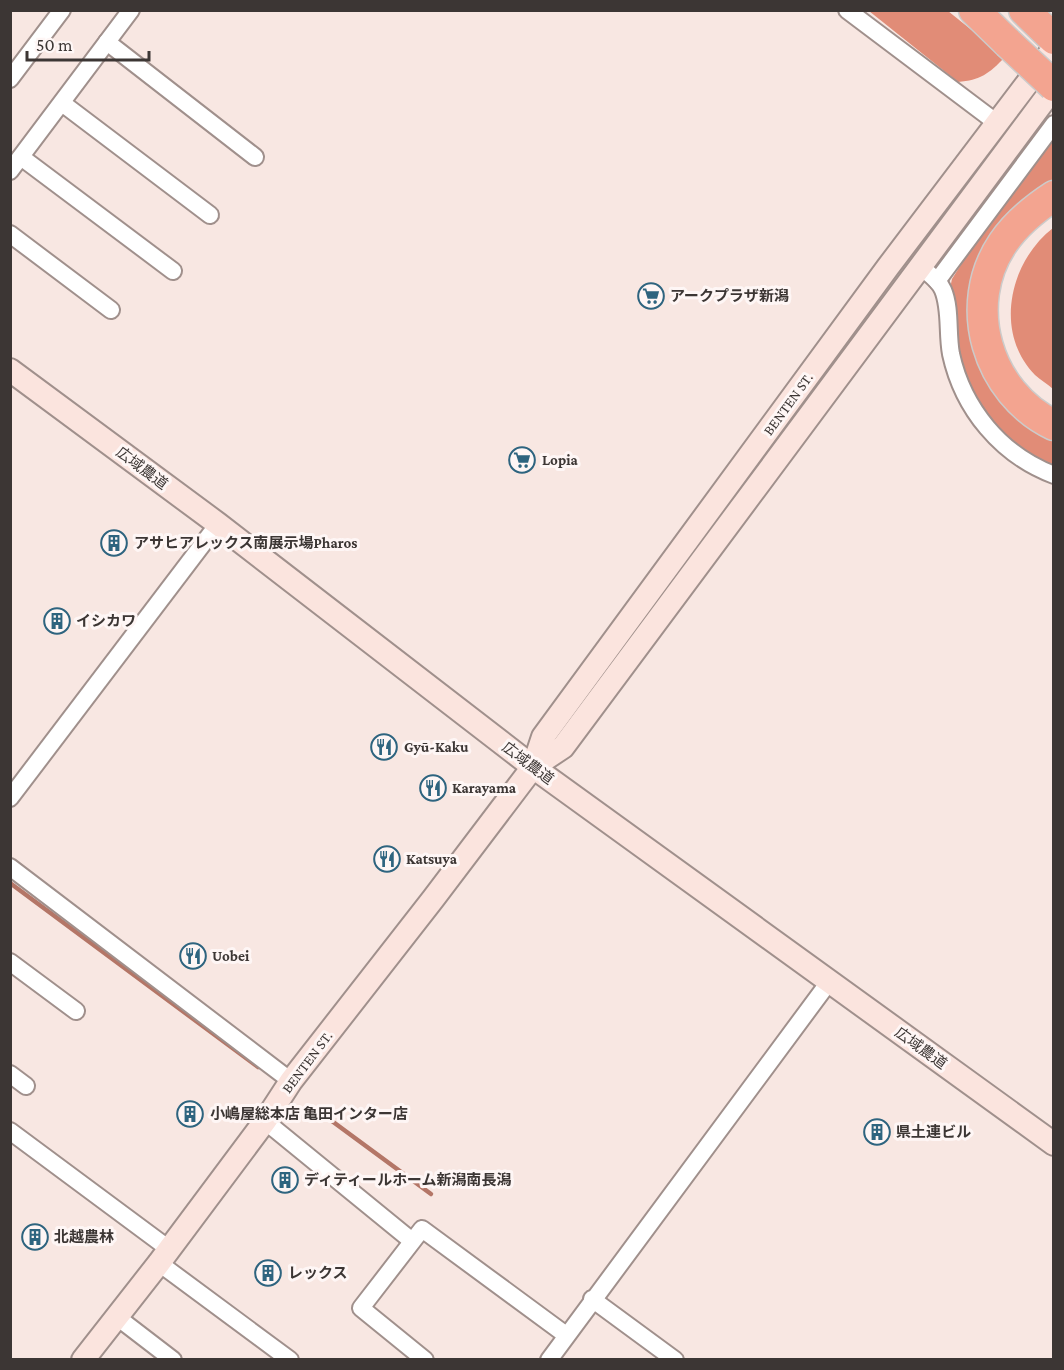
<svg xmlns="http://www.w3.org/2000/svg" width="1064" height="1370" font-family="'Crimson Pro','Noto Sans JP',serif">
  <rect width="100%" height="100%" fill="#f8e7e2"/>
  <!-- forest -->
  <g fill="#e18c77">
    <path d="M869 11H948L1005 57C989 74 980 80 958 82Z"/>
    <path d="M1053 140V182L971 331C979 371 998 406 1031 430 1037 434 1046 436 1053 438V468L989 434 962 377 948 298 952 279 980 234Z"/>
    <path d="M1053 228V389C1048 384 1040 380 1035 375 993 332 1010 261 1053 228Z"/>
  </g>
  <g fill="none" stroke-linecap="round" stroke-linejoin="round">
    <!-- stream -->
    <g stroke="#b47667" stroke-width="4.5">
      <path d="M10 883 258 1067"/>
      <path d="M321 1113 431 1194"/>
    </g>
    <!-- street casing -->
    <g stroke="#a0908c" stroke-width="20">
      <g id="street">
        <path d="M847 10 997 123"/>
        <path d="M107 42 255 157"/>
        <path d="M10 79 62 10"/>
        <path d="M62 103 210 215"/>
        <path d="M21 157 173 271"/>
        <path d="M10 171 131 10"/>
        <path d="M10 234 111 310"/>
        <path d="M921 267C929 274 939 280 943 290 951 309 947 333 951 354 963 409 1001 455 1054 475"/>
        <path d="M937 281 1054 124"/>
        <path d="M10 798 218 524"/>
        <path d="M10 867 291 1081"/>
        <path d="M10 962 76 1011"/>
        <path d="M10 1074 26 1086"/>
        <path d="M265 1121 412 1241"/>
        <path d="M10 1131 169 1249"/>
        <path d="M159 1263 290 1360"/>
        <path d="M592 1299 675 1360"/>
        <path d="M117 1317 173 1360"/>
        <path d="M425 1360 361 1308 422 1229 566 1335"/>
        <path d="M549 1360 829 982"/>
      </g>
    </g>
    <!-- secondary casing -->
    <g stroke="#a0908c" stroke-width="26">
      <g id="secondary">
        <path d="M10 370 218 524 533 767 1054 1144"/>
        <path d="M533 767 563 747 1054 87"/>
        <path d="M83 1360 159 1263 265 1121 291 1081 433 899 533 767 543 737 888 267 1054 48"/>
      </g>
    </g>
    <!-- highway casing -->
    <g stroke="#cccbca" stroke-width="33">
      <g id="highway">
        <path d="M974 10 1008 43"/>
        <path d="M1024 10 1054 39"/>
        <path d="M1054 196C1034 209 1016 224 1003 243 961 305 987 393 1054 425"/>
      </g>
    </g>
    <!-- street -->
    <use href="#street" stroke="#fff" stroke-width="16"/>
    <!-- secondary -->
    <use href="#secondary" stroke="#fbe4de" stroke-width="22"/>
    <!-- highway -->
    <use href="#highway" stroke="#f3a490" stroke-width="30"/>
    <!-- highway-bridge casing -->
    <g stroke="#cccbca" stroke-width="33" stroke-linecap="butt">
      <path id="highway-bridge" d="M1008 43 1054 86"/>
    </g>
    <!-- highway-bridge -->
    <use href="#highway-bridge" stroke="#f3a490" stroke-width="30"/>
  </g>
  <!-- icons -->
  <defs>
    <g id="supermarket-ring" transform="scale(1.35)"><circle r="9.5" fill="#fef6f5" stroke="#2e647f" stroke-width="1.5"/><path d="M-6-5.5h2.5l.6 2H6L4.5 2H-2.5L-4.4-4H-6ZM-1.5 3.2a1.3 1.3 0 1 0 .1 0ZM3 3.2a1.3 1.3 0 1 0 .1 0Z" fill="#2e647f"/></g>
    <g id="building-ring" transform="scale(1.35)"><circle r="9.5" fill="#fef6f5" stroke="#2e647f" stroke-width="1.5"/><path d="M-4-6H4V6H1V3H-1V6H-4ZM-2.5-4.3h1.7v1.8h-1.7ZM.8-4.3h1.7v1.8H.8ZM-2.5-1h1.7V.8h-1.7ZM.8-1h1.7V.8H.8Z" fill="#2e647f"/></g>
    <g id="restaurant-ring" transform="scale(1.35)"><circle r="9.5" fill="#fef6f5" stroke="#2e647f" stroke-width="1.5"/><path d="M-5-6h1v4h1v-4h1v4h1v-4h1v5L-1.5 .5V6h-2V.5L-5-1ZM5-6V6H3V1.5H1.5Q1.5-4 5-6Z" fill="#2e647f"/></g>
  </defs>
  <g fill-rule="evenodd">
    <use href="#supermarket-ring" x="651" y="296"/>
    <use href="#supermarket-ring" x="522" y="460"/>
    <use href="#building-ring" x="114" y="543"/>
    <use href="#building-ring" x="57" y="621"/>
    <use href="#restaurant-ring" x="384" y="747"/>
    <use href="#restaurant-ring" x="433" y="788"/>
    <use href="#restaurant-ring" x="387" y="859"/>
    <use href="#restaurant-ring" x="193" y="956"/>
    <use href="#building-ring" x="190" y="1114"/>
    <use href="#building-ring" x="877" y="1132"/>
    <use href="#building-ring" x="285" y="1180"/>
    <use href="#building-ring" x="35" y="1237"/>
    <use href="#building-ring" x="268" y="1273"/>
  </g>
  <g text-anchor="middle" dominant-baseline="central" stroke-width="6" stroke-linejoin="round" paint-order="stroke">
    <!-- poi labels -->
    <g font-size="15" font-weight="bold" fill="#3c3634" stroke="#fef6f5" text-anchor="start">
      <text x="670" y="296">アークプラザ新潟</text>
      <text x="542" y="460">Lopia</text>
      <text x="134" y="543">アサヒアレックス南展示場Pharos</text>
      <text x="76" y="621">イシカワ</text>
      <text x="404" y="747">Gyū-Kaku</text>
      <text x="452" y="788">Karayama</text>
      <text x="406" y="859">Katsuya</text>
      <text x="212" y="956">Uobei</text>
      <text x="210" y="1114">小嶋屋総本店 亀田インター店</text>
      <text x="896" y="1132">県土連ビル</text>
      <text x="304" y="1180">ディティールホーム新潟南長潟</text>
      <text x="54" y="1237">北越農林</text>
      <text x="288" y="1273">レックス</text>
    </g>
    <!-- street labels -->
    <g font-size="15" fill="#3c3634" stroke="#fef6f5">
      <text transform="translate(788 404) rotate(-54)">BENTEN ST.</text>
      <text transform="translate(142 468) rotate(37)">広域農道</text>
      <text transform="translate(528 763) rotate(37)">広域農道</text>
      <text transform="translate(921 1048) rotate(36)">広域農道</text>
      <text transform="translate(307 1062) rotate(-53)">BENTEN ST.</text>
    </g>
  </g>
  <!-- border -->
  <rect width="1064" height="1370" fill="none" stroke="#3c3634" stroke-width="24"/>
  <!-- scale -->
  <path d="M27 51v9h122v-9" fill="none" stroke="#3c3634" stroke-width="3"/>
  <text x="36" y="51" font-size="18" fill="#3c3634" stroke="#fef6f5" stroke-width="4.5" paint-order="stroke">50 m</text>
</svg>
